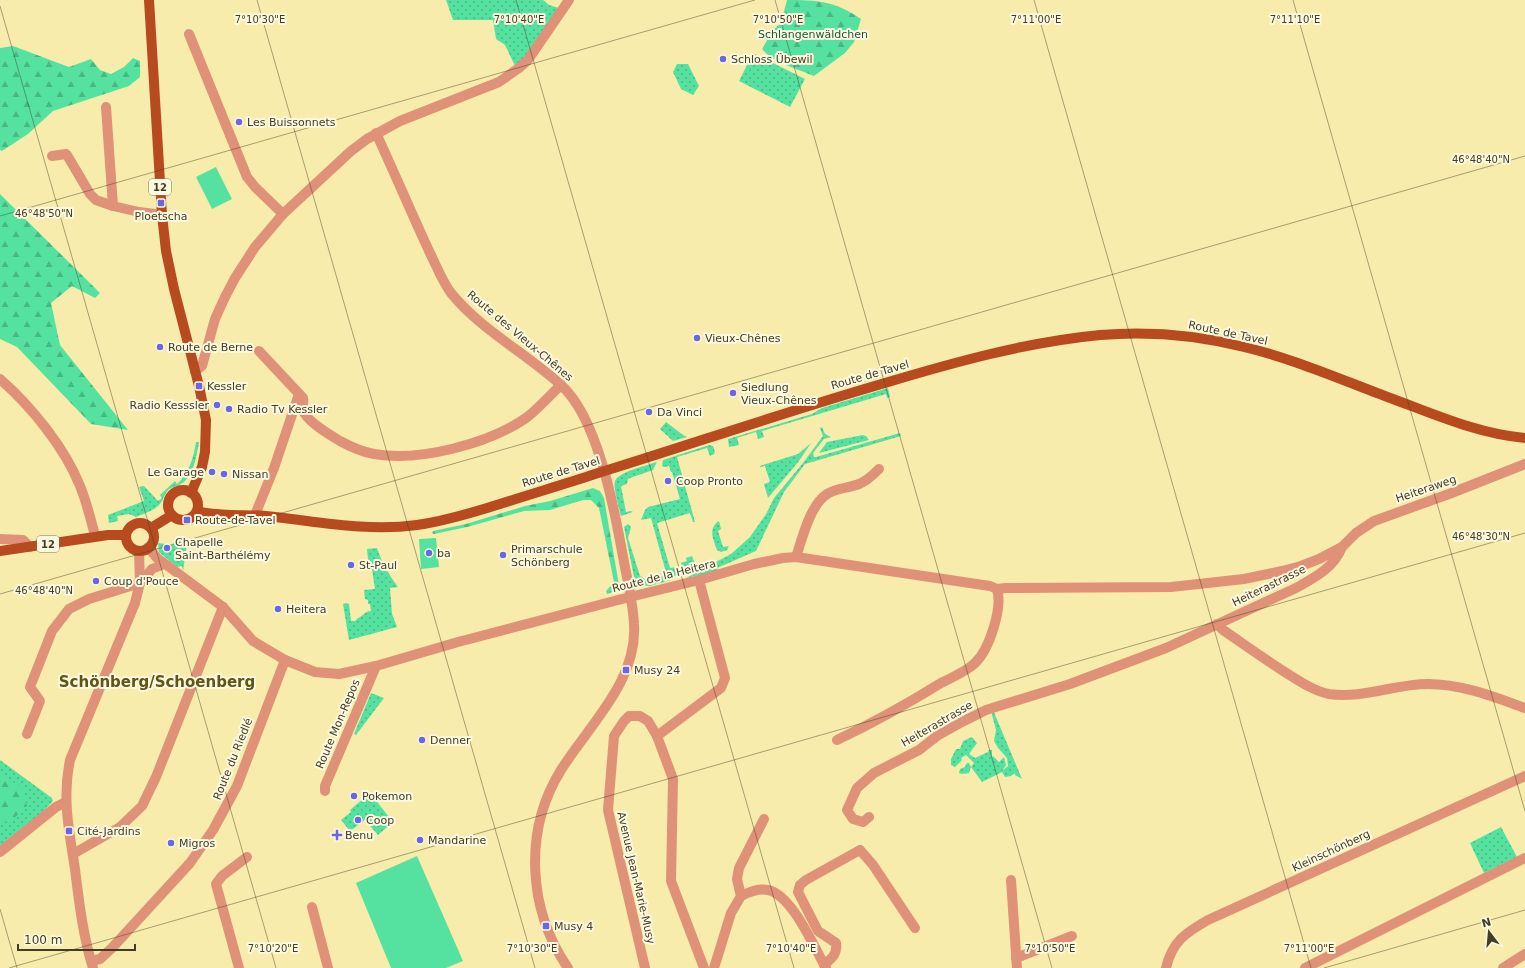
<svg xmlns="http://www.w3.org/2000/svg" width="1525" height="968" font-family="'DejaVu Sans',sans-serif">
  <defs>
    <pattern id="green-dots" width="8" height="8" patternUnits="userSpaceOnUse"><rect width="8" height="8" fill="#55e2a0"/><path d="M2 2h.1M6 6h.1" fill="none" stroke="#48b882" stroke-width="1.8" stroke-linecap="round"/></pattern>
    <pattern id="forest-firs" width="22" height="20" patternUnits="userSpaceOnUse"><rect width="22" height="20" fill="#55e2a0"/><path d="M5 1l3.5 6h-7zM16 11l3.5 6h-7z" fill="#48b882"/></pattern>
  </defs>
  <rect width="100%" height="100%" fill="#f8ecad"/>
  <!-- green -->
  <g fill="url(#green-dots)">
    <path d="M446 0H543L549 5 559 8 529 53 515 66 505 45 496 39 493 20H453Z"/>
    <path d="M753 53 805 79 790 107 739 81Z"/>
    <path d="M677 64H688L699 86 693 95 681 89 673 72Z"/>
    <path d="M888 388 890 397 887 398 886 394 762 431 764 437 758 439 756 432 737 438 739 445 729 447 728 439 812 414 822 408Z"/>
    <path d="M666 422 683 435 687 437 673 441 660 429Z"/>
    <path d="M822 427 825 434 831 437 824 439 813 453 814 457H816L900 433 901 436 805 464 784 492 756 551 717 568 718 571 686 578 731 554 750 537 766 514 774 498 803 463 823 436 820 428Z"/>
    <path d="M863 435 866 436 869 440 819 453 827 442Z"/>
    <path d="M196 442H199C197 454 194 473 184 482 179 486 173 486 168 490 165 494 164 497 162 501 157 510 145 513 136 517L129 514 117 516 118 521 109 523 108 515 144 501 139 487 144 486 158 501 162 498 160 495 175 481 177 484C189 474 194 456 196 442Z"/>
    <path d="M811 443 799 461 768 498 764 484 770 482 765 466 760 467V466L798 454Z"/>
    <path d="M709 445 713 446 715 452 714 454 710 456 707 448 677 457 695 522H693L690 513 657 523 670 568 676 567 677 569 682 568 681 563 687 561 686 558 692 556 695 564 693 566 675 576 671 580 650 586 640 585 634 577 624 527 628 524 631 527 628 538 640 576 648 581 662 576 665 569 651 518 641 520 645 510 648 507 680 499 672 472H671L669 466 664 467 662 466 663 460Z"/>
    <path d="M657 462 653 470 630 478 628 479 627 484 621 486 626 512 631 511 633 512 621 516C619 508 613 488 615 481 618 472 648 465 657 462Z"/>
    <path d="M719 521 721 529 718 531 723 547 729 546 727 550 721 552 717 550C713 539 708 528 719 521Z"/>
    <path d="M177 541 187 544 183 571 182 566 177 567 159 552 158 543 173 545 174 542Z"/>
    <path d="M377 548C382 563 389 575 398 587L390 588 392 614 397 627 349 640 343 604 346 603 349 604 351 621H355L358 618C363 616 365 611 371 611L370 604H368V600L365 599 364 590 375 589 372 569H369L367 549Z"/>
    <path d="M371 693 384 698 356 735 354 734Z"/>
    <path d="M993 710 1022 779 1015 775V773L1011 776 1005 777 1002 772 982 782 971 767 969 773 962 774 959 773 960 769 965 767 967 763H969L971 767 974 763 966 755 961 758 962 760 955 767 951 765V759L956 749H960L963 741 972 737 977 743 969 754 975 758 988 752 989 750H992V757L993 756 999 762 1004 757 1006 765 1002 771 1008 766 1007 758 998 748 994 741 996 730 991 711Z"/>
    <path d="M0 760 52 798 53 801 41 814 0 846Z"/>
    <path d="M370 793 393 822 378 835 365 820 350 831 341 820 351 812 350 810Z"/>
    <path d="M1501 827 1517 857 1484 873 1470 843Z"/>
  </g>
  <!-- forest -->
  <g fill="url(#forest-firs)">
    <path d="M787 0C817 0 835 1 861 19L854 42 845 53 814 76C798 69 774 63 762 49L773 30 781 23Z"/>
    <path d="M13 46 69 67 91 59 100 70 111 74 124 67 133 58 140 61V77L129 86 53 111 28 134 2 151 0 150V48Z"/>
    <path d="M0 194 100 293 95 298 72 286 51 303 60 345 128 430 91 424 17 347 0 339Z"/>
    <path d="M593 488 600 491 604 498 619 585 615 591 607 594 606 591 614 582 599 508 591 500H583L550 510 524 511 467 527 434 534 432 533 433 531 466 524 525 506 550 501Z"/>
    <path d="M0 772 23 789 27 806 11 821 0 823Z"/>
  </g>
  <!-- pitch -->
  <g fill="#55e2a0">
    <path d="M216 167 232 199 212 209 196 177Z"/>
    <path d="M436 538 439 567 421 569 419 539Z"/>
    <path d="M417 856 463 961 446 968H391L356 883Z"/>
  </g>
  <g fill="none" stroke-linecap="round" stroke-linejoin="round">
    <!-- minor -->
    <g stroke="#df9278" stroke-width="10">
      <path d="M189 34 247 177 255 187 283 214"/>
      <path d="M106 107 113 206 139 212 162 215"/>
      <path d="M376 133C394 172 411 212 429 251 436 265 442 281 451 293 481 330 526 353 561 385 599 419 615 513 624 562 628 583 633 603 634 624 638 681 589 725 561 770 523 831 528 910 568 968"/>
      <path d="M52 156 66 154 67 155 90 194 96 200 113 206"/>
      <path d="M259 351 303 398C304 402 302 406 303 410 306 421 330 435 340 441 351 447 362 452 374 454 419 462 488 444 526 418 538 409 550 395 561 385"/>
      <path d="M195 371 202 366 215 319 225 297 235 278 255 247 283 214 351 151 367 139 400 121 499 82 519 68 528 60 569 0"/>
      <path d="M0 379C31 406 65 448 80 486 87 503 91 520 95 536"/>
      <path d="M255 515 274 468 299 394"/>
      <path d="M0 539 23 540 30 547"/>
      <path d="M148 547 157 558 168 566 223 607 253 641 285 660 315 672 339 674 376 666 458 642 618 600 699 580 754 564 783 558 796 557 990 586 997 589C1003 608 989 650 975 663 967 671 951 678 941 683 907 704 873 723 837 740"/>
      <path d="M796 557C802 539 810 505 827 494 836 488 849 488 859 484 867 481 873 475 879 469"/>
      <path d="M699 580 725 678 721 688 657 736 673 779 671 881 704 968"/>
      <path d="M997 589 1006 588 1171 587 1244 579 1282 571 1301 566 1319 559 1342 547 1356 533 1374 521 1449 494 1525 464"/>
      <path d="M1217 624 1223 630C1245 645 1266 660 1288 674 1301 682 1314 691 1329 694 1362 699 1395 684 1428 684 1462 684 1494 697 1525 708"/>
      <path d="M27 734 40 701 30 687 52 631 69 609 89 599 140 583 152 569 164 564"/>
      <path d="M325 791V786L376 666"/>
      <path d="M869 817 863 822 853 819 847 810 857 788 874 773 919 750 937 736 962 722 986 710 1070 684 1166 648 1296 588C1315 577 1334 568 1342 547"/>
      <path d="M0 852 56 807 66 802"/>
      <path d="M73 854 120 827 142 806 156 777 223 607"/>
      <path d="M1011 880 1017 968"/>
      <path d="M741 896C749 892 758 888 768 890 792 895 814 947 826 968"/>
      <path d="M312 907 328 968"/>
      <path d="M1016 958 1072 936"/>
      <path d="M91 961 100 959 112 948 190 863 213 830 237 786 285 660"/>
      <path d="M824 965C831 959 838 954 836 943L818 931 798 892 800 885 806 880 860 850 873 865 915 928"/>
      <path d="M93 968C83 936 79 902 75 869 69 830 62 799 70 760L135 603 140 583 139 551"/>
      <path d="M239 968 216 884 222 876 247 857"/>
      <path d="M645 968 608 810 614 736 624 721 629 716H640L648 721 657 736"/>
      <path d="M714 968 731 913 741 896 737 879 739 868 764 819"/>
      <path d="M1166 968C1172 942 1185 933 1208 920L1525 776"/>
      <path d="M1305 968 1525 858"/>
      <path d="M1503 968 1525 954"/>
    </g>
    <!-- major -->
    <g stroke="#b84a20" stroke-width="10">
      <path d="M149 0 162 215 166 251 174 289 199 386 206 420 205 452 202 467 191 493"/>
      <circle cx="183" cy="505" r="15"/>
      <path d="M197 511C219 517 243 514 266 516 316 521 366 532 417 525 446 521 475 512 503 503 534 493 565 484 595 474 692 444 788 411 885 383 955 362 1027 342 1100 335 1148 331 1197 335 1244 347 1295 359 1344 381 1393 399 1436 415 1479 434 1525 438"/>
      <circle cx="140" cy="537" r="14"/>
      <path d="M151 528 172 515"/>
      <path d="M0 551 108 535H126"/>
    </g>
  </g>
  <!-- ticks -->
  <path fill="none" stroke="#423d24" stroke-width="1" stroke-opacity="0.45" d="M257 0 535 968M516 0 794 968M775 0 1052 968M1034 0 1311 968M1293 0 1525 811M0 6 276 968M0 216 755 0M0 594 1525 156M0 909 17 968M9 968 1525 533M1324 968 1525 910"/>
  <!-- markers -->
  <g fill="#6968e2" stroke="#fdf9e0" stroke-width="1.5">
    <circle cx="723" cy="59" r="4"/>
    <circle cx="239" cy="122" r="4"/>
    <rect x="157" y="199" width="8" height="8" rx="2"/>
    <circle cx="697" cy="338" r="4"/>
    <circle cx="160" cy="347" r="4"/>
    <rect x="195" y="382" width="8" height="8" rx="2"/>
    <circle cx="733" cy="393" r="4"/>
    <circle cx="217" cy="405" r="4"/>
    <circle cx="229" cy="409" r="4"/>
    <circle cx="649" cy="412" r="4"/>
    <circle cx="212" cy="472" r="4"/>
    <circle cx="224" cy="474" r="4"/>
    <circle cx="668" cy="481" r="4"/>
    <rect x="183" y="516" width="8" height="8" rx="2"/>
    <circle cx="167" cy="548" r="4"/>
    <circle cx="429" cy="553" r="4"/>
    <circle cx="503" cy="555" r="4"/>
    <circle cx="351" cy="565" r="4"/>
    <circle cx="96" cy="581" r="4"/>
    <circle cx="278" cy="609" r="4"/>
    <rect x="622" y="666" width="8" height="8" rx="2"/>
    <circle cx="422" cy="740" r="4"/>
    <circle cx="354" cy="796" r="4"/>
    <circle cx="358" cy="820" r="4"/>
    <rect x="65" y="827" width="8" height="8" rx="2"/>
    <path d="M335 829h4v4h4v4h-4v4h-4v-4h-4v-4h4z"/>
    <circle cx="420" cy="840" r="4"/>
    <circle cx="171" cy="843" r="4"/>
    <rect x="542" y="922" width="8" height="8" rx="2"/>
  </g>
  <g text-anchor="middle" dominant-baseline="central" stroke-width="4" stroke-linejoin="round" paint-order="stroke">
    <!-- shield labels -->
    <g fill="#fdf9e0" stroke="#7a755c" stroke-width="1">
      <rect x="149" y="179" width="22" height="16" rx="3"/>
      <rect x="37" y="536" width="22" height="16" rx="3"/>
    </g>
    <g font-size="10" font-weight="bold" fill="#423d24">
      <text x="160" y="187">12</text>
      <text x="48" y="544">12</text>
    </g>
    <!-- park labels -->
    <g font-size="11" fill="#1b573b" stroke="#fdf9e0">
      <text x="813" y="34">Schlangenwäldchen</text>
    </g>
    <!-- poi labels -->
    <g font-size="11" fill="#423d24" stroke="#fdf9e0" text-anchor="start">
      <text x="731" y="59">Schloss Übewil</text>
      <text x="247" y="122">Les Buissonnets</text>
      <text x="161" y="216" text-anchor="middle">Ploetscha</text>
      <text x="705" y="338">Vieux-Chênes</text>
      <text x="168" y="347">Route de Berne</text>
      <text x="207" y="386">Kessler</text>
      <text x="741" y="387">Siedlung<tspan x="741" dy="13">Vieux-Chênes</tspan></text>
      <text x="209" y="405" text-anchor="end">Radio Kesssler</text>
      <text x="237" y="409">Radio Tv Kessler</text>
      <text x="657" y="412">Da Vinci</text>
      <text x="204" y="472" text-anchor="end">Le Garage</text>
      <text x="232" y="474">Nissan</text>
      <text x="676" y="481">Coop Pronto</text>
      <text x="195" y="520">Route-de-Tavel</text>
      <text x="175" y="542">Chapelle<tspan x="175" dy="13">Saint-Barthélémy</tspan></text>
      <text x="511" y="549">Primarschule<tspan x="511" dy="13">Schönberg</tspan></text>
      <text x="437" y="553">ba</text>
      <text x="359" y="565">St-Paul</text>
      <text x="104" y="581">Coup d'Pouce</text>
      <text x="286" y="609">Heitera</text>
      <text x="634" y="670">Musy 24</text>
      <text x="430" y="740">Denner</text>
      <text x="362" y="796">Pokemon</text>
      <text x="366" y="820">Coop</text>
      <text x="77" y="831">Cité-Jardins</text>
      <text x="345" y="835">Benu</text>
      <text x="428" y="840">Mandarine</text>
      <text x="179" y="843">Migros</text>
      <text x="554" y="926">Musy 4</text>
    </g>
    <!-- street labels -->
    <g font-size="11" fill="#423d24" stroke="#fdf9e0">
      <text transform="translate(1228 333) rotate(12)">Route de Tavel</text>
      <text transform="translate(520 336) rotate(40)">Route des Vieux-Chênes</text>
      <text transform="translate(870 375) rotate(-16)">Route de Tavel</text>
      <text transform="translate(561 472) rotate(-17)">Route de Tavel</text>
      <text transform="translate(1426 489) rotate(-19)">Heiteraweg</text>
      <text transform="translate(664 576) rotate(-14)">Route de la Heitera</text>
      <text transform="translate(1269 586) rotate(-26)">Heiterastrasse</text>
      <text transform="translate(338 724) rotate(-67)">Route Mon-Repos</text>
      <text transform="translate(937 724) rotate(-30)">Heiterastrasse</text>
      <text transform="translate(233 759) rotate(-68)">Route du Riedlé</text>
      <text transform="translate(1331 851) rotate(-25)">Kleinschönberg</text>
      <text transform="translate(636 878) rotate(77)">Avenue Jean-Marie-Musy</text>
    </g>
    <!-- district labels -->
    <g font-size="15" font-weight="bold" fill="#5f5516" stroke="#fdf9e0">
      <text x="157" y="682">Schönberg/Schoenberg</text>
    </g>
  </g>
  <g font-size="10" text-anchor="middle" fill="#423d24" stroke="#fdf9e0" stroke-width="4" stroke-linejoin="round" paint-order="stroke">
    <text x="260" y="23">7°10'30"E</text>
    <text x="519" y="23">7°10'40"E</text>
    <text x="778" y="23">7°10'50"E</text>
    <text x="1036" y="23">7°11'00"E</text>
    <text x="1295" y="23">7°11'10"E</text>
    <text x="1481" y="163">46°48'40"N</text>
    <text x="44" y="217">46°48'50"N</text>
    <text x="1481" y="540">46°48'30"N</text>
    <text x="44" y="594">46°48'40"N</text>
    <text x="273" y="952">7°10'20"E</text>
    <text x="532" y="952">7°10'30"E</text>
    <text x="791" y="952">7°10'40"E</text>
    <text x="1050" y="952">7°10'50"E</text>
    <text x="1309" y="952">7°11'00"E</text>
  </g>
  <!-- north arrow -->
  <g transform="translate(1489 932) rotate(344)" stroke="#fdf9e0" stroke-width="3" paint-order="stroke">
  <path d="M0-3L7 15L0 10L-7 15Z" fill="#423d24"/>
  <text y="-6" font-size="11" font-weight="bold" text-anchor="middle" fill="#423d24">N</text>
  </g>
  <!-- scale -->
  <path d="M18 944v6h117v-6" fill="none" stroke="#423d24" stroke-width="2"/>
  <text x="24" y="944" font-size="12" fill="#423d24" stroke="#fdf9e0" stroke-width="3" paint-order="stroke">100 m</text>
</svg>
